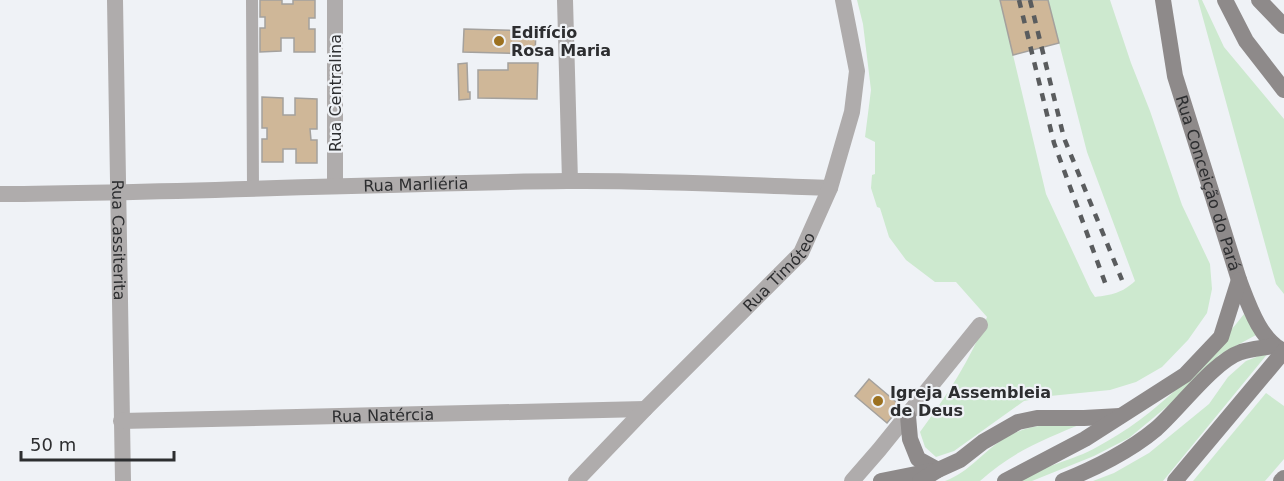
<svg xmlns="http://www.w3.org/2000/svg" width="1284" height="481" font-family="'DejaVu Sans',sans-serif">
  <rect width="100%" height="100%" fill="#eff2f6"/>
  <!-- green -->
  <g fill="#cde9cf">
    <path d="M857 0H1000L1046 194 1091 291 1095 297C1112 295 1122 293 1135 281L1087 152 1048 0H1110L1131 63 1150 111 1182 205 1210 264 1212 289 1207 313 1188 340 1162 367 1136 382 1110 390 1050 396 1024 401 954 451 936 457 925 447 920 432C946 396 971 360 987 317L956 282H935L906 260 889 237 880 208 877 207 871 188 872 175 875 174V142L865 137 871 90 863 24Z"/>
    <path d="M1198 0H1202L1224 47 1284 119V294L1276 284Z"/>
    <path d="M1244 314 1256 335 1219 355 1176 399 1129 438 1094 456 1032 481H1022C1044 464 1073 461 1097 447 1157 415 1202 367 1244 314Z"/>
    <path d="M1269 352 1163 481H1093L1114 473 1149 453 1209 404 1228 377 1246 361Z"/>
    <path d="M1266 393 1284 406V459L1265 481H1193Z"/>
    <path d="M1086 422C1045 439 1013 451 980 481H945C970 472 983 451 1005 438 1029 423 1059 424 1086 422Z"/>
  </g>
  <!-- building -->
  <g fill="#cfb798" stroke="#a4a19d" stroke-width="1.5">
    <path d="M260 0H282V4H293V0H315V18H309V29H315V52H294V38H281V51L260 52V28H265V17H260Z"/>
    <path d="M1000 0H1048L1059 43 1013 55Z"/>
    <path d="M464 29 536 31 535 54 463 52Z"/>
    <path d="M467 63 468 92H470V99L459 100 458 64Z"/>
    <path d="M508 63H538L537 99 478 98V70H508Z"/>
    <path d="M262 97 283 98V115H295V98L317 99V129H310L311 140H317V163H296V149H283V162H262V139H267V128H262Z"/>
    <path d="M869 379 901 406 887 423 855 396Z"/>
  </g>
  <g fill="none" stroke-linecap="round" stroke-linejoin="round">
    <!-- service -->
    <path stroke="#afacac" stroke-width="12" d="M252 0 253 188"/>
    <!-- minor -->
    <g stroke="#afacac" stroke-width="16">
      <path id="s1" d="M115 0 123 481"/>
      <path d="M335 0V186"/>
      <path d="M565 0 570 181"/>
      <path id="s2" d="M0 194C189 193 378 183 567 181 654 180 742 185 830 188"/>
      <path id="s3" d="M121 421 645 409"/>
      <path id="s4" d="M576 481 645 409 801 253 830 188 852 112 857 71 843 0"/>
      <path d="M852 481 879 450 980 325"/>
    </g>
    <!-- secondary -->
    <g stroke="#8e8a8a" stroke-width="16">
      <path id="s5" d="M1163 0 1175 76 1239 280C1248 303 1260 341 1284 351"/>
      <path d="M1225 0 1246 41 1284 90"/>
      <path d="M1259 0 1284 26"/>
      <path d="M908 416 910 439 918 459 938 470"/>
      <path d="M881 481 931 471"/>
      <path d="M920 481 938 470 960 460 983 442 1018 422 1037 418H1084L1120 416"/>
      <path d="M1005 481 1085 439 1185 375 1221 337 1239 280"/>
      <path d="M1063 481C1094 469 1131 450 1156 429 1179 409 1214 361 1241 352 1251 349 1263 348 1273 346"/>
      <path d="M1175 481 1284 351"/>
      <path d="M1281 481 1284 478"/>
    </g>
    <!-- rail -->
    <g stroke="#5a5c5e" stroke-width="4.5" stroke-dasharray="8 8" stroke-linecap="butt">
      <path d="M1019 0 1054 143 1107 288"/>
      <path d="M1030 0 1064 138 1122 280"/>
    </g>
  </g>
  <!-- markers -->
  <g fill="#9c7120" stroke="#eff2f6" stroke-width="2">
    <circle cx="499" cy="41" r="6"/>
    <circle cx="878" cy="401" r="6"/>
  </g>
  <g text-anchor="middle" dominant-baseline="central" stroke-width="4.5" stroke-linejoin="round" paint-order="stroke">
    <!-- poi labels -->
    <g font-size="16" font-weight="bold" fill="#2d2e30" stroke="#eff2f6" text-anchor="start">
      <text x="511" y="32">Edifício<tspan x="511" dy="18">Rosa Maria</tspan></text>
      <text x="890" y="392">Igreja Assembleia<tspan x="890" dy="18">de Deus</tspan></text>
    </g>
    <!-- street labels -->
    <g font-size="16" fill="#2d2e30" stroke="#eff2f6">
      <text transform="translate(335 93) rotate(-90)">Rua Centralina</text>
      <text stroke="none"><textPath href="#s5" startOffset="189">Rua Conceição do Pará</textPath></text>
      <text stroke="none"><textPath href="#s2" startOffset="416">Rua Marliéria</textPath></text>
      <text stroke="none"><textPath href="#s1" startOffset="240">Rua Cassiterita</textPath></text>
      <text stroke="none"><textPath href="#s4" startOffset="292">Rua Timóteo</textPath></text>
      <text stroke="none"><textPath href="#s3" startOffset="262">Rua Natércia</textPath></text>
    </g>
  </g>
  <!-- scale -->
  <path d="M21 451v9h153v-9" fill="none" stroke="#2d2e30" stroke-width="3"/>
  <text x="30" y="451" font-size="18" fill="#2d2e30" stroke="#eff2f6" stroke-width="4.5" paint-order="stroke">50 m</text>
</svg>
